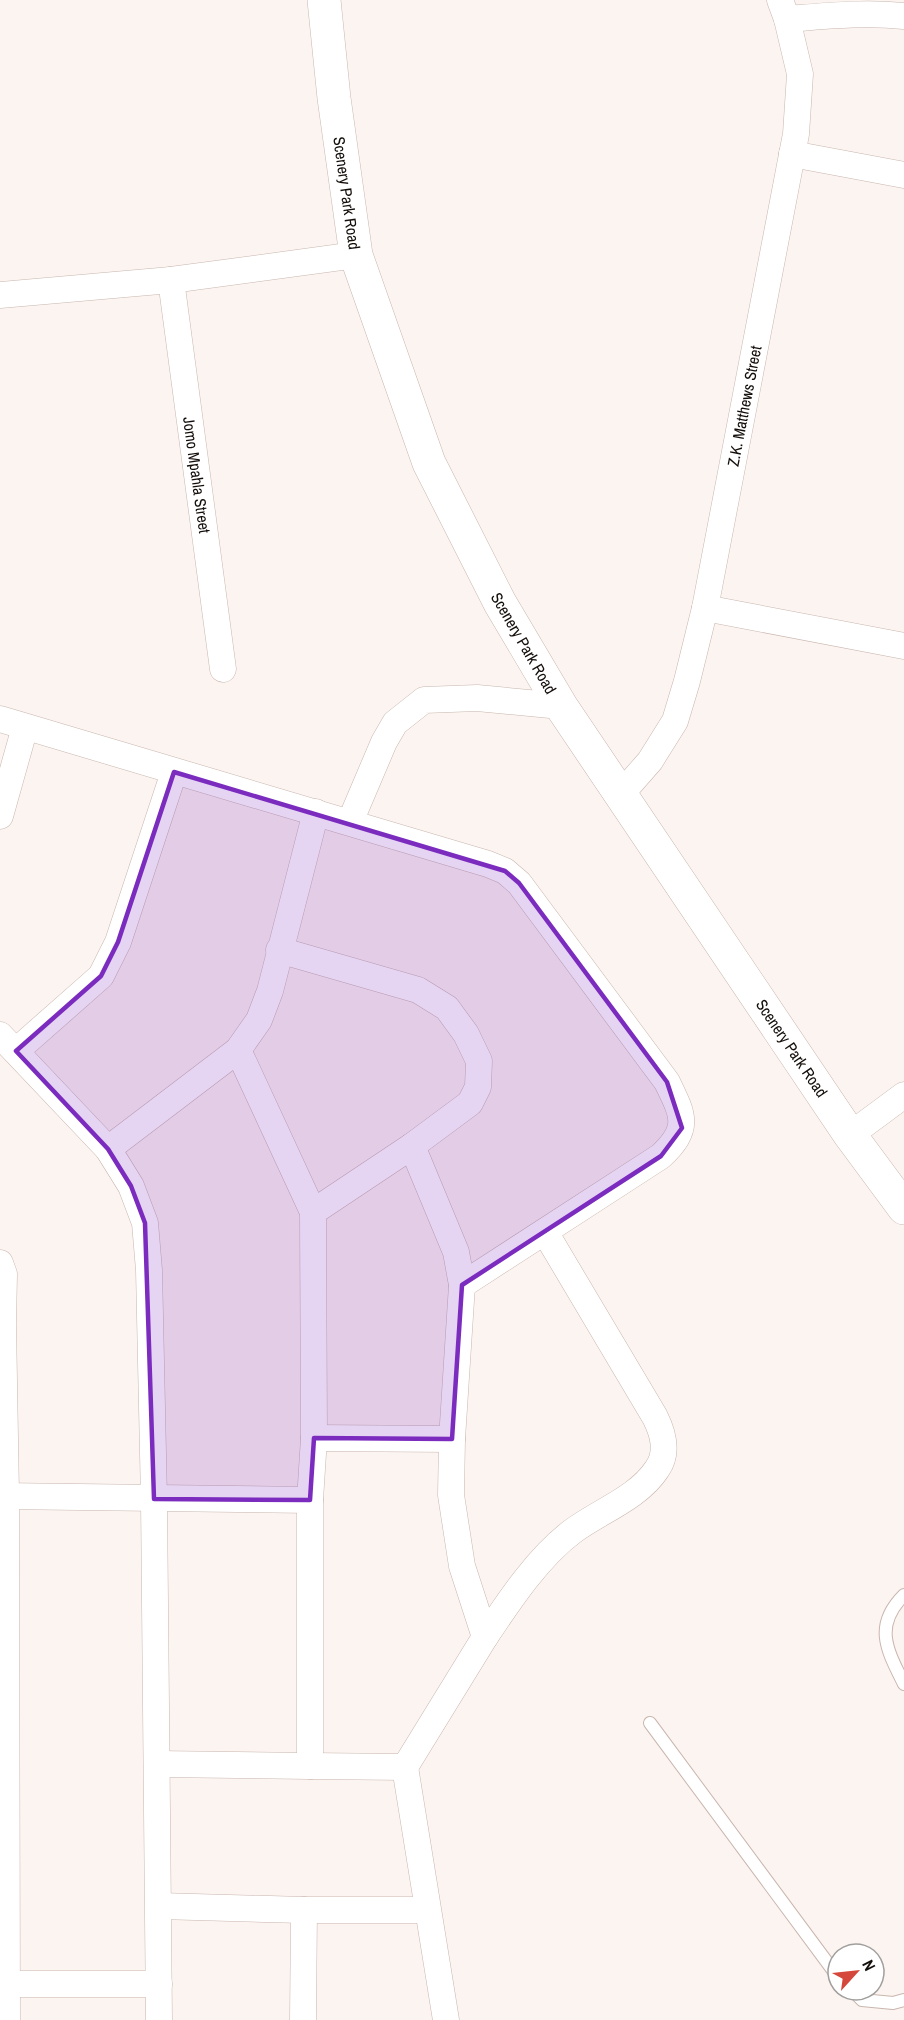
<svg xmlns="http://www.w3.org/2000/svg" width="904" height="2020" font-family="'Archivo Narrow',sans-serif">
  <rect width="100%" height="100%" fill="#fcf4f1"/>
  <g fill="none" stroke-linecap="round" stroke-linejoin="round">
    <!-- lane casing -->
    <g stroke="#c9b6ae" stroke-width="14">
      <g id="lane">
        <path d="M904 1595C873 1626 887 1650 904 1684"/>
        <path d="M650 1723 838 1977"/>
        <path d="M852 1990 862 2000 893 2003 904 2000"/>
      </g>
    </g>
    <!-- street casing -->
    <g stroke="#c9b6ae" stroke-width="27">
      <g id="street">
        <path d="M787 19C826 16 865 12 904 16"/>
        <path d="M792 154 904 175"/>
        <path d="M171 280 223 669"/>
        <path d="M0 295 171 280 356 255"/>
        <path d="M705 608 904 646"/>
        <path d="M0 719 488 864 505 871 519 883 667 1082C683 1115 691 1128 661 1156L462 1285"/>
        <path d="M621 794 650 761 675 721 687 681 705 608 796 134 800 74 787 19 780 0"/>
        <path d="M0 816 25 727"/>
        <path d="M350 822 384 742 395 723 424 700 477 698 561 706"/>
        <path d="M279 950 418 990 447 1008 466 1034 479 1061 478 1087 470 1103 412 1146 313 1212"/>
        <path d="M0 1035 108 1149 131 1186 145 1223 149 1270 154 1499 159 2020"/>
        <path d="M16 1051 101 976 118 942 174 772"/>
        <path d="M850 1135 904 1095"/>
        <path d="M412 1146 456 1252 462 1285 452 1439 451 1495 462 1566 485 1637C509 1601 538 1557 573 1531 600 1511 638 1498 657 1469 669 1452 663 1433 655 1417L545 1232"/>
        <path d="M108 1149 238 1050 259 1020 270 991 316 812"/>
        <path d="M0 1263 4 1274 3 1324 6 1495 7 2020"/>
        <path d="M314 1438 452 1439"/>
        <path d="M0 1496 310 1500"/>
        <path d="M157 1764 310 1766V1500L314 1438 313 1212 238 1050"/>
        <path d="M310 1766 405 1767 485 1637"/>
        <path d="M405 1767 446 2020"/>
        <path d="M159 1906 304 1910H427"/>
        <path d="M6 1984H159"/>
        <path d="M303 2020 304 1910"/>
      </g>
    </g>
    <!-- secondary casing -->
    <g stroke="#c9b6ae" stroke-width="34">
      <path id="secondary" d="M324 0 334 98 356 255 429 463 500 603 561 706 850 1135 904 1208"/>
    </g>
    <!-- lane -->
    <use href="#lane" stroke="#fff" stroke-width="12"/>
    <!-- street -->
    <use href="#street" stroke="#fff" stroke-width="26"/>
    <!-- secondary -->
    <use href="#secondary" stroke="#fff" stroke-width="33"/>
  </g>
  <!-- marked area -->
  <path fill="#7b2cbf" fill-opacity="0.2" stroke="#7b2cbf" stroke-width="4.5" stroke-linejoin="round" d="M174 772 505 871 519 883 667 1082 682 1128 661 1156 462 1285 452 1439 314 1438 310 1500 154 1499 145 1223 131 1186 108 1149 16 1051 101 976 118 942Z"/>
  <g text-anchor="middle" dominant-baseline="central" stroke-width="6" stroke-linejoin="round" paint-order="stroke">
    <!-- street labels -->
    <g font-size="16" fill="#140e0b" stroke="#fff">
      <text transform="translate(347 193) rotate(82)">Scenery Park Road</text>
      <text transform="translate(744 406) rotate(-79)">Z.K. Matthews Street</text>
      <text transform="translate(197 475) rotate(82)">Jomo Mpahla Street</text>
      <text transform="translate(524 643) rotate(60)">Scenery Park Road</text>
      <text transform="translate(792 1048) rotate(56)">Scenery Park Road</text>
    </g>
  </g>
  <!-- north arrow -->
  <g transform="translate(856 1972) rotate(63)"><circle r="28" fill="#ffffff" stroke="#a19f9d" stroke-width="1.5"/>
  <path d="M0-4.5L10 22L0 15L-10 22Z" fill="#d5473a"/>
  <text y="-9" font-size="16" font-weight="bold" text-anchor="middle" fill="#140e0b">N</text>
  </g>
</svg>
